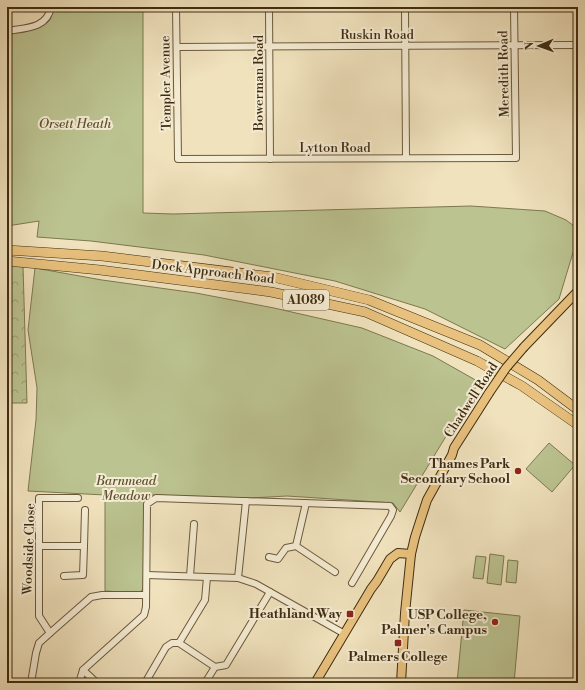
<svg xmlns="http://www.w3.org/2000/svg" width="585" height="690" font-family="'Libre Bodoni',serif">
  <defs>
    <pattern id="forest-crowns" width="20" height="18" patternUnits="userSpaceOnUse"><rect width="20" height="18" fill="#bbc390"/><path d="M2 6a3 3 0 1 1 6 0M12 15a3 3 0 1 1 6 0" fill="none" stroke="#999f74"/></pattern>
  </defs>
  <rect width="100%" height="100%" fill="#f0e2bd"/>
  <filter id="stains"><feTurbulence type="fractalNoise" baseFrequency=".005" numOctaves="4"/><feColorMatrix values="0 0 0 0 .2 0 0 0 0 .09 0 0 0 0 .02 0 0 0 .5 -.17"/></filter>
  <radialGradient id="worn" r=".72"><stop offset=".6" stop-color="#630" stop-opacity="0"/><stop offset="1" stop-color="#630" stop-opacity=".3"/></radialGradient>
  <!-- green -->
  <g fill="#bbc390" stroke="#7d7850">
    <path d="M53 7H143V213L173 214 471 206 545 211 566 220 578 229V236L559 299 505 349 425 309 335 281 204 255 91 241 37 237 39 221 7 226V35C16 33 41 28 48 22 52 19 52 12 53 7Z"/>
    <path d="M35 268 102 280 196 293 274 308 362 328 433 356 479 382 400 512 393 503 287 496 251 498 152 495 145 501 143 589 139 593 105 591V495L28 491 36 420 37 388 28 330Z"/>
    <path d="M549 443 575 465 552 492 526 469Z"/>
    <path d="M490 554 504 556 501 585 487 583Z"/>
    <path d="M476 556 486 557 483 579 473 578Z"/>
    <path d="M508 560 518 561 516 583 506 582Z"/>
    <path d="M464 610 520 616 514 683H457Z"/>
  </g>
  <!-- forest -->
  <path fill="url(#forest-crowns)" stroke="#7d7850" d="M7 265 23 266 27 403H7Z"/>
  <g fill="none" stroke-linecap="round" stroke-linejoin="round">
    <!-- minor casing -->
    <g stroke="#6b5a3b" stroke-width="8">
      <g id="minor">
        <path d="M176 7 178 159 516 158 514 7"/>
        <path d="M269 7 270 159"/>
        <path d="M405 7 406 158"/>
        <path d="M7 31C25 28 47 29 51 7"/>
        <path d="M177 47 578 45"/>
        <path d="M39 546H84L83 575 64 576"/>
        <path d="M84 546 85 510"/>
        <path d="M296 546 306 503"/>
        <path d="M269 557 278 559 286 548 296 546 335 572"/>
        <path d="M147 575 238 578 256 584 343 633"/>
        <path d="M190 576 194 524"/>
        <path d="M238 578 246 501"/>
        <path d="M50 633 91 597 102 595H146"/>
        <path d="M179 643 205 600 207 577"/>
        <path d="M83 670 97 683"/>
        <path d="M31 683 36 653 39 643 50 633 39 616V498H78"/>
        <path d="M79 683 83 670 144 615 146 607 147 504 156 498 390 506 393 510 391 516 352 583"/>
        <path d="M145 683 166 647 172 643H179L215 667"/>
        <path d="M205 683 215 667 226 665 270 592"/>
      </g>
    </g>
    <!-- major casing -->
    <g stroke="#3f2c10" stroke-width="10">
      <g id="major">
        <path d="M524 347 578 291"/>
        <path d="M315 683 371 589 377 581 390 559 398 553 411 554"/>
        <path d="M401 683 405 613 411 554 415 537 427 500 452 455 454 448 489 393"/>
      </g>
    </g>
    <!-- highway casing -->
    <g stroke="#3f2c10" stroke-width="10">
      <g id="highway">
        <path d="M7 250 102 256 273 277 369 300 480 345 538 380 578 410"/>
        <path d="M7 261 100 270 271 292 365 312 477 361 522 386 578 425"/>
      </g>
    </g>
    <!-- minor -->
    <use href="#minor" stroke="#f5ecd4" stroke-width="6"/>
    <!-- major -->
    <use href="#major" stroke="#e8c17e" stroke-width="8"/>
    <!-- highway -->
    <use href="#highway" stroke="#e8c17e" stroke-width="9"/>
    <!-- major-bridge casing -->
    <g stroke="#3f2c10" stroke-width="10" stroke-linecap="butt">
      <path id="major-bridge" d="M489 393 506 368 524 347"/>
    </g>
    <!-- major-bridge -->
    <use href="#major-bridge" stroke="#e8c17e" stroke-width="8"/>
  </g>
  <!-- markers -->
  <g fill="#8f2418" stroke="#f5ecd4" stroke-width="1.5">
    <circle cx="518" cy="471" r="4"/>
    <rect x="346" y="610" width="8" height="8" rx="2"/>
    <circle cx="495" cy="622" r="4"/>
    <rect x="394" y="639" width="8" height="8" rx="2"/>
  </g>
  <g text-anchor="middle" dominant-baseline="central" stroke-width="4" stroke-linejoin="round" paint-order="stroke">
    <!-- shield labels -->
    <rect fill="#f5ecd4" stroke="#76664b" stroke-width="1" x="283" y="290" width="46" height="20" rx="3"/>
    <g font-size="12" font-weight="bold" fill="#3f2c10">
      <text x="306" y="300">A1089</text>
    </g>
    <!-- street labels -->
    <g font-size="13" fill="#3f2c10" stroke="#f5ecd4">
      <text x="377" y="35">Ruskin Road</text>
      <text transform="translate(504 74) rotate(-91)">Meredith Road</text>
      <text transform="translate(166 83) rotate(-91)">Templer Avenue</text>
      <text transform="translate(259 83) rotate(-90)">Bowerman Road</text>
      <text x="335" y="148">Lytton Road</text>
      <text transform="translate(213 272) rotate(7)">Dock Approach Road</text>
      <text transform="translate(471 400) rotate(-57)">Chadwell Road</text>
      <text transform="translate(29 549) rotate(-88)">Woodside Close</text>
    </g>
    <!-- park labels -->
    <g font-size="13" font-style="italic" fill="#5e5230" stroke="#f5ecd4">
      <text x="75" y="124">Orsett Heath</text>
      <text x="126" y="481">Barnmead<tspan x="126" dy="15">Meadow</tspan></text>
    </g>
    <!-- poi labels -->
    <g font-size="13" font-weight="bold" fill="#3f2c10" stroke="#f5ecd4" text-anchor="end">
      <text x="510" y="464">Thames Park<tspan x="510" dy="15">Secondary School</tspan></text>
      <text x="342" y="614">Heathland Way</text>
      <text x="487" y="615">USP College,<tspan x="487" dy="15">Palmer's Campus</tspan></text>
      <text x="398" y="657" text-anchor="middle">Palmers College</text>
    </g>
  </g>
  <!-- margin -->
  <rect width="585" height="690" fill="none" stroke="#f0e2bd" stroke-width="24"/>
  <rect x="8" y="8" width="569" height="674" fill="none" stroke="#3f2c10" stroke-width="2"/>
  <rect x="12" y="12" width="561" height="666" fill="none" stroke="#3f2c10"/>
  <!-- north arrow -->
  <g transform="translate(539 46) rotate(268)" stroke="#f5ecd4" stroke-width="3" paint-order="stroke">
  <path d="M0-3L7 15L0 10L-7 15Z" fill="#3f2c10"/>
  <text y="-6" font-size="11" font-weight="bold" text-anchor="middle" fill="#3f2c10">N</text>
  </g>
  <rect width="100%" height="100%" filter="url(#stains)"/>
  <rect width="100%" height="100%" fill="url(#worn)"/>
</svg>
